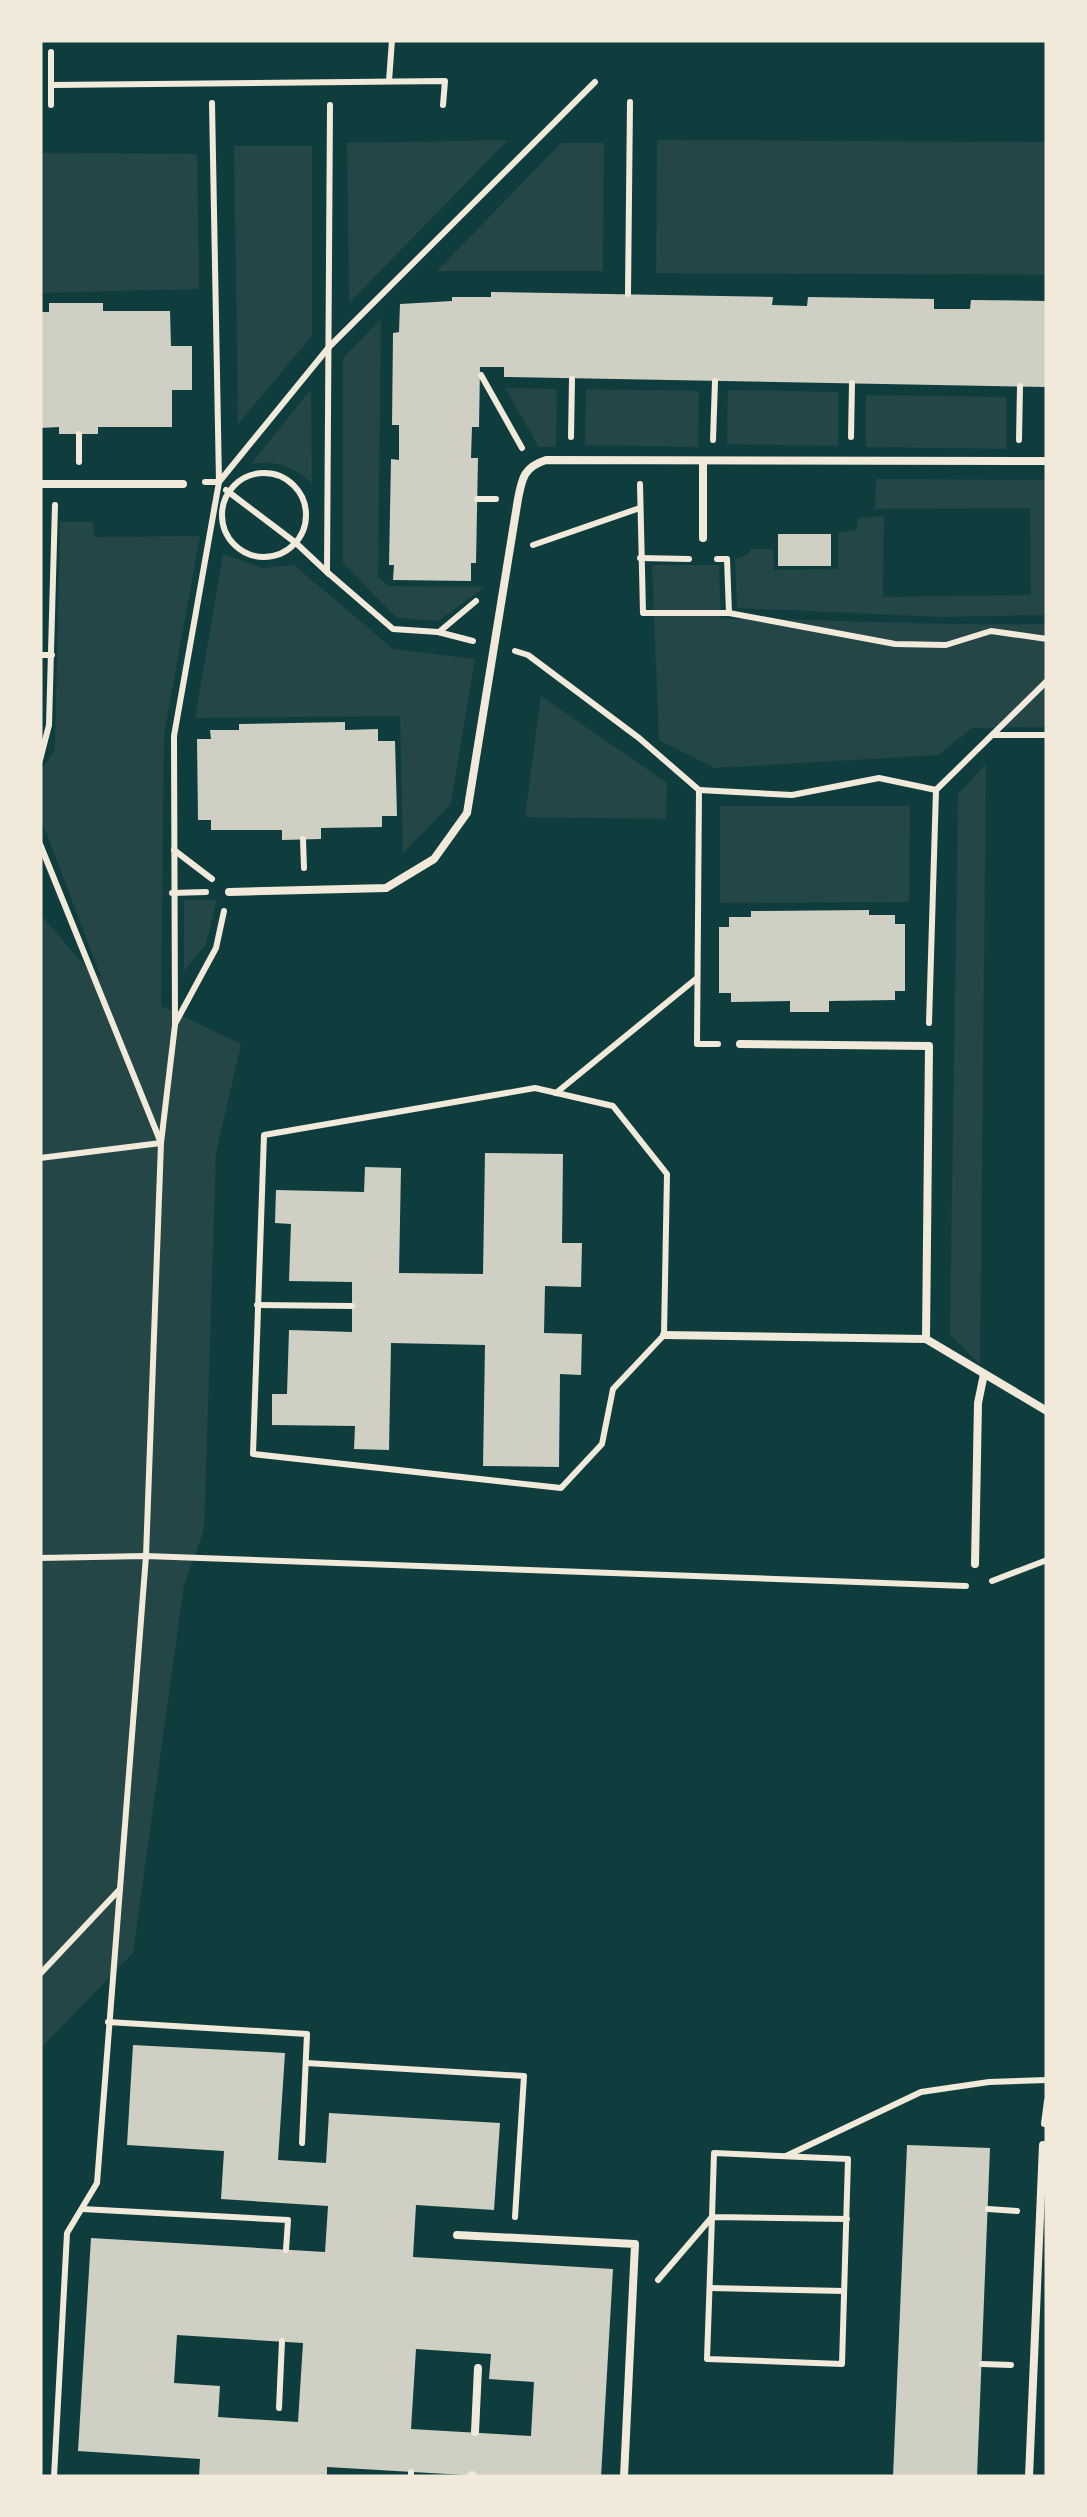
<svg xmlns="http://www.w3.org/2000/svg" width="1087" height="2517" font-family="'Roboto Serif',serif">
  <rect width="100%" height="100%" fill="#0f3d3e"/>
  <!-- green -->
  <g fill="#244646">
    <path d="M508 140 349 303 347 143Z"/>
    <path d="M657 140 1047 142V275L656 273Z"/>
    <path d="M561 143H604L603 271H437Z"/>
    <path d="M234 146H312V336L238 424Z"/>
    <path d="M40 153 197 154 199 289 40 293Z"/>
    <path d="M381 319 378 577 389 586 485 587 438 621 397 618 343 563V358Z"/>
    <path d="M505 388 557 389 556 447H539Z"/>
    <path d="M311 389 312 484C293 466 277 460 251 464Z"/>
    <path d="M586 389 699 391 698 447 585 445Z"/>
    <path d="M728 390 838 392V446L727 444Z"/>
    <path d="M866 395 1006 397V449L866 447Z"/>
    <path d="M876 479 1047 480V615L942 617 737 608 735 559 749 554 750 549H773L774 570 838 569V533L857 530 858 518 884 516 883 597 1031 595 1030 508 875 509Z"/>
    <path d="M60 522H93L94 537 200 536 164 734 161 1006 241 1044 216 1153 204 1529 184 1585 133 1953 40 2049V914L90 972 101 977 40 816V773L55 749Z"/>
    <path d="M223 554 262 568 294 565 393 649 475 659 451 804 403 853 400 716 195 718Z"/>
    <path d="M652 565H719L721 619C830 619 938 626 1047 624V727L972 728 938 755 715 768 659 740Z"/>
    <path d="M541 696 667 783 666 819 525 817Z"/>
    <path d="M986 764 980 1364 950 1335 958 794Z"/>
    <path d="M720 806H910L909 902 720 903Z"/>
    <path d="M184 900H217L206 944 184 971Z"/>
  </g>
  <!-- building -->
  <g fill="#cfcfc3" fill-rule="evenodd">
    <path d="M491 292 773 297 772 305 807 306 808 297 934 299V309H970L971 300 1047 301V387L504 377V367H480L479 427H472L471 458H478L476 563H471V581L393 580 394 565H389L391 459 399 460V425H392L393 333 399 332 400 304 452 301V297H491Z"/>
    <path d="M49 303H103V311H170L171 346H192V390H172V427H98V434H59V427L40 428V312H49Z"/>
    <rect x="778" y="534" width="53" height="32"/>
    <path d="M345 722V730L378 729V741H395L397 816H382V827L321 828V839L282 840V830H211V820H198L197 739H211L210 730H239V724Z"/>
    <path d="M869 910V915H895V924H905V991H895V1000L829 1001V1012H790V1001L731 1002V993H719V927H729V917H751V911Z"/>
    <path d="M485 1153 563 1154 562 1243H582L581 1287 545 1286 544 1333 582 1334 581 1375 560 1374 559 1467 483 1466 485 1345 391 1343 389 1450 354 1449 355 1426 272 1425V1394H287L289 1330 352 1332V1282L289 1281 291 1224 275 1223 276 1190 364 1192 365 1167 401 1168 399 1273 483 1274Z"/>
    <path d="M133 2045 285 2053 278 2160 326 2163 329 2113 500 2123 494 2210 416 2205 413 2257 613 2269 601 2477H499L327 2467V2477H199L200 2459 78 2451 91 2238 325 2252 328 2206 221 2199 224 2151 127 2145ZM177 2335 303 2343 298 2422 218 2417 220 2386 174 2383ZM416 2349 491 2354 489 2379 534 2382 531 2436 411 2429Z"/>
    <path d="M907 2145 990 2148 977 2477H893Z"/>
  </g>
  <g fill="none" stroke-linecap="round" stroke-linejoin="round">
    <!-- path -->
    <g stroke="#f1e9da" stroke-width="6">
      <path d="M51 52V105"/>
      <path d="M389 81 392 40"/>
      <path d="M52 85 445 81 443 105"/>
      <path d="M330 105 327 572 393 629 438 632 473 641"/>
      <path d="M628 294 630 102"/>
      <path d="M481 375 522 448"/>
      <path d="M79 434V462"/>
      <path d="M571 437 572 379"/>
      <path d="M851 437 852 383"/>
      <path d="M713 440 715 381"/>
      <path d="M1019 440 1020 386"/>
      <circle cx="264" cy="515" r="42"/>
      <path d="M205 482H219L329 347 595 82"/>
      <path d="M640 484 643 613H729L895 644 946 645 991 631 1047 639"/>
      <path d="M226 490 296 543 329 574"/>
      <path d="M477 499H496"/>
      <path d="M533 545 640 508"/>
      <path d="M640 558 689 559"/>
      <path d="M717 559H727L729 613"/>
      <path d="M439 632 476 601"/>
      <path d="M515 651 528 655 639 738 699 790 697 1044H718"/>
      <path d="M40 655H52"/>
      <path d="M993 735H1047"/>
      <path d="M40 760 49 725 55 505"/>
      <path d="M699 790 792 795 879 778 936 790"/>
      <path d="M303 839 304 868"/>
      <path d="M40 844 161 1143 40 1158"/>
      <path d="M174 850 212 879"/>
      <path d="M172 893 206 892"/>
      <path d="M176 1022 216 948 224 911"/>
      <path d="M929 1023 936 790 1047 681"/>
      <path d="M535 1088 613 1106 667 1174 664 1335 613 1389 602 1444 561 1488 253 1454 264 1135Z"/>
      <path d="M556 1093 697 978"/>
      <path d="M257 1305 352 1306"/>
      <path d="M40 1558 146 1556 966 1586"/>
      <path d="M992 1581 1047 1560"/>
      <path d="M40 1974 120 1889"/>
      <path d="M108 2022 307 2034 302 2143"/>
      <path d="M306 2063 524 2076 515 2217"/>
      <path d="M1044 2124 1047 2101"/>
      <path d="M786 2156 921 2092 989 2082 1047 2080"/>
      <path d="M82 2209 288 2220 286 2250"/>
      <path d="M988 2209 1017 2211"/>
      <path d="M658 2280 712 2217 714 2153 848 2159 842 2364 707 2359 712 2217 847 2219"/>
      <path d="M710 2288 844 2291"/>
      <path d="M982 2364 1011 2365"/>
      <path d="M279 2408 282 2341"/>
      <path d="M54 2477 67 2233 97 2183 146 1556 161 1143 175 1025 174 736 219 482 212 103"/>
      <path d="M411 2477V2472"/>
    </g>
    <!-- service -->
    <g stroke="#f1e9da" stroke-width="8">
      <path d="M703 461V538"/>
      <path d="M40 484H183"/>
      <path d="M229 892 386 888 434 859 467 813 518 499C522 478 524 467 546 460L1047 461"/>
      <path d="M740 1044 929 1046 926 1339 1047 1411"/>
      <path d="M664 1335 926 1339"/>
      <path d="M975 1564 978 1403 984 1374"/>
      <path d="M457 2235 635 2244 624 2477"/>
      <path d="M475 2432 478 2368"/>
      <path d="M472 2477V2475"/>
      <path d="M1029 2477 1043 2145"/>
    </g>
  </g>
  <!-- border -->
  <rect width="1087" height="2517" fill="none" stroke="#f1e9da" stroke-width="85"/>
</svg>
